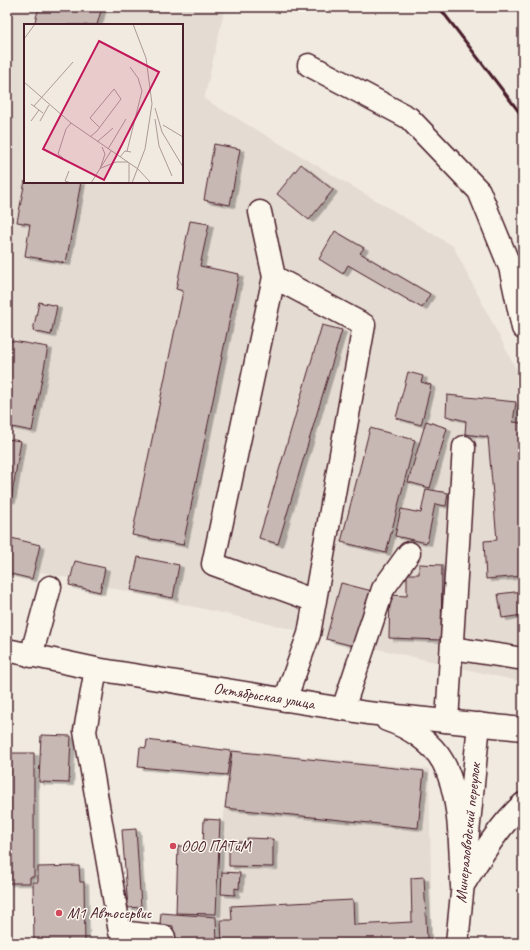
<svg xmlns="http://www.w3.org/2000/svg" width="530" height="950" font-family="Caveat,sans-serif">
  <defs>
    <filter id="shadow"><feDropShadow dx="4.5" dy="2.5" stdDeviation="0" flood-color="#0004"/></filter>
  </defs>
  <rect width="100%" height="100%" fill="#f0eae0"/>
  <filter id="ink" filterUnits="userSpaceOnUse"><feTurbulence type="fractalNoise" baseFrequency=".025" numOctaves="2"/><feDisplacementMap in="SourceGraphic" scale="8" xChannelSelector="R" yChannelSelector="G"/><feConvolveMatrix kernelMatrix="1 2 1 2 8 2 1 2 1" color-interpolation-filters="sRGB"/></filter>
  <g filter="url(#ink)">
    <!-- built -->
    <g fill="#e4dbd2" fill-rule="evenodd">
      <path d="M7 7H225L204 99 453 246 523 383V682L7 564ZM25 25H182V182H25Z"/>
      <path d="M228 749 429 769 432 943H220L218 917Z"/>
    </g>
    <!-- building -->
    <g fill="#c8b8b3" stroke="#4a1f2b" filter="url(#shadow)">
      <path d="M39 7H102L97 25H34Z"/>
      <path d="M214 144 240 149 230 205 204 200Z"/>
      <path d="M301 164 333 190 309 220 277 194Z"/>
      <path d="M25 181V182H81L66 263 25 256 30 224 17 222Z"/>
      <path d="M190 221 209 224 200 266 239 274 183 545 132 535 183 291 176 289Z"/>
      <path d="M335 231 364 248 360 253 430 294 422 308 348 265 343 274 319 259Z"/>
      <path d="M39 302 57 306 51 335 33 331Z"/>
      <path d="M322 325 342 330 278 544 259 538Z"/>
      <path d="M7 340 48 347 32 431 7 426Z"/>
      <path d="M408 372 423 376 421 382 431 385 421 425 396 418Z"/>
      <path d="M447 395 516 402 513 422 523 423V576L486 579 484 541 497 540 488 437 465 434 466 421 446 416Z"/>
      <path d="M426 421 447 428 430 488 408 482Z"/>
      <path d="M370 428 415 440 386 553 341 542Z"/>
      <path d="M7 439 21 441 11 500H7Z"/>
      <path d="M426 489 448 493 446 506 435 504 427 543 395 536 401 509 421 513Z"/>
      <path d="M7 537 40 545 32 579 7 573Z"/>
      <path d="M138 557 179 565 173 598 131 590Z"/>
      <path d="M75 561 105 568 100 592 69 585Z"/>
      <path d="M419 564 442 565 441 640 389 638 390 595 407 596V574H419Z"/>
      <path d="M341 583 372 591 357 647 326 639Z"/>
      <path d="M523 591V615L502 618 498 594Z"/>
      <path d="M41 735 71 736 69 783 39 782Z"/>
      <path d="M147 740 231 751 227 775 138 767 140 747 146 748Z"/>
      <path d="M232 751 424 771 418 828 225 808Z"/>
      <path d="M7 753H34V877H30V883H7Z"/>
      <path d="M204 819 220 820 216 914 176 913 178 846 203 847Z"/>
      <path d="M136 829 141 907 128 908 122 830Z"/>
      <path d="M247 838 273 839V867L229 866V842H247Z"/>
      <path d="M79 866 80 882H84L85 943H34L33 882H38V867Z"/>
      <path d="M222 872 240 873 239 889 235 888V895L221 894Z"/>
      <path d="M424 877 427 939 334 943H222L221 920H232L231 906 353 900 354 925 412 922 411 878Z"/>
      <path d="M161 913 216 917 217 943H174L173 926 160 924Z"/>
    </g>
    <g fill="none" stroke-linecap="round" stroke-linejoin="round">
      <!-- minor casing -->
      <g stroke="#4a1f2b" stroke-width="25">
        <g id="minor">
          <path d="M309 65 409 118 479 191 510 267 523 328"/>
          <path d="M260 212 274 277"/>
          <path d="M452 648 517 658"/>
          <path d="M31 656 50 587"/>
          <path d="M96 669 85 731 120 932 164 937"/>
          <path d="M285 700 309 634 364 325 274 277 213 564 315 601"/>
          <path d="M343 709 383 589 409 553"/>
          <path d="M447 721 464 447"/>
          <path d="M465 882C482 855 499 826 523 804"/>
          <path d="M457 943 479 724"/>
        </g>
      </g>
      <!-- major casing -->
      <g stroke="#4a1f2b" stroke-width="25">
        <g id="major">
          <path d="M7 650 96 669 343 709 367 713 523 729"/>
          <path d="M387 720C408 727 432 742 443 762 461 795 460 849 462 886"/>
        </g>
      </g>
      <!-- minor -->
      <use href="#minor" stroke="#fbf7ec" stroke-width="22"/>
      <!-- major -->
      <use href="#major" stroke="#fbf7ec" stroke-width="22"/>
      <!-- rail -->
      <path stroke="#4a1f2b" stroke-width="3" d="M439 7 523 117"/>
    </g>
  </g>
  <!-- markers -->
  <g fill="#d1495b" stroke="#fbf7ec" stroke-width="1.5">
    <circle cx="173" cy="846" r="4"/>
    <circle cx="59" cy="913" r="4"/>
  </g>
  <g text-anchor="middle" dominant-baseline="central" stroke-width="3" stroke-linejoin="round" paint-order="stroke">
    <!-- street labels -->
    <g font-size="16" fill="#4a1f2b" stroke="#fbf7ec">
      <text transform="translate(264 696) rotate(9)">Октябрьская улица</text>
      <text transform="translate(468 833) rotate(-84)">Минераловодский переулок</text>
    </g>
    <!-- poi labels -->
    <g font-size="16" fill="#4a1f2b" stroke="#fbf7ec" text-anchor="start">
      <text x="181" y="846">ООО ПАТиМ</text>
      <text x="67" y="913">М1 Автосервис</text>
    </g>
  </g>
  <!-- overview -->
  <g transform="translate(24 24)">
    <rect width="159" height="159" fill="#f0eae0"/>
    <path fill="none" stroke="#ae9998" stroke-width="1" d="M0 15 11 0M0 58 47 99 114 145 127 159M7 80 19 89M10 82 49 38M131 84 138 108 159 143M131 95 135 122 148 152M7 97 15 86M16 97 25 81M139 101 159 113M66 113 73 107 97 75 90 65 66 94 76 104M73 118 89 104M84 125 102 95M103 127 118 67 114 54 106 43M96 133 101 127 107 128M39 134 34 130 42 105 47 99M105 139V159M77 144 92 138H104M76 145 81 130 78 123M45 147 41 157 47 159M67 159 87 127M108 159 121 125 128 80 122 34 109 0"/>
    <path fill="#c2185b" fill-opacity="0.15" stroke="#c2185b" stroke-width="2" d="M75 17 135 48 80 156 19 125Z"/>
    <rect width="159" height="159" fill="none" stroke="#4a1f2b" stroke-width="2"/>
  </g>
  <!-- margin -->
  <rect width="530" height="950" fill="none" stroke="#fbf7ec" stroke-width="24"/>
  <rect x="12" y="12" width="506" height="926" fill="none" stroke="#4a1f2b" stroke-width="1.5" filter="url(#ink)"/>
</svg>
